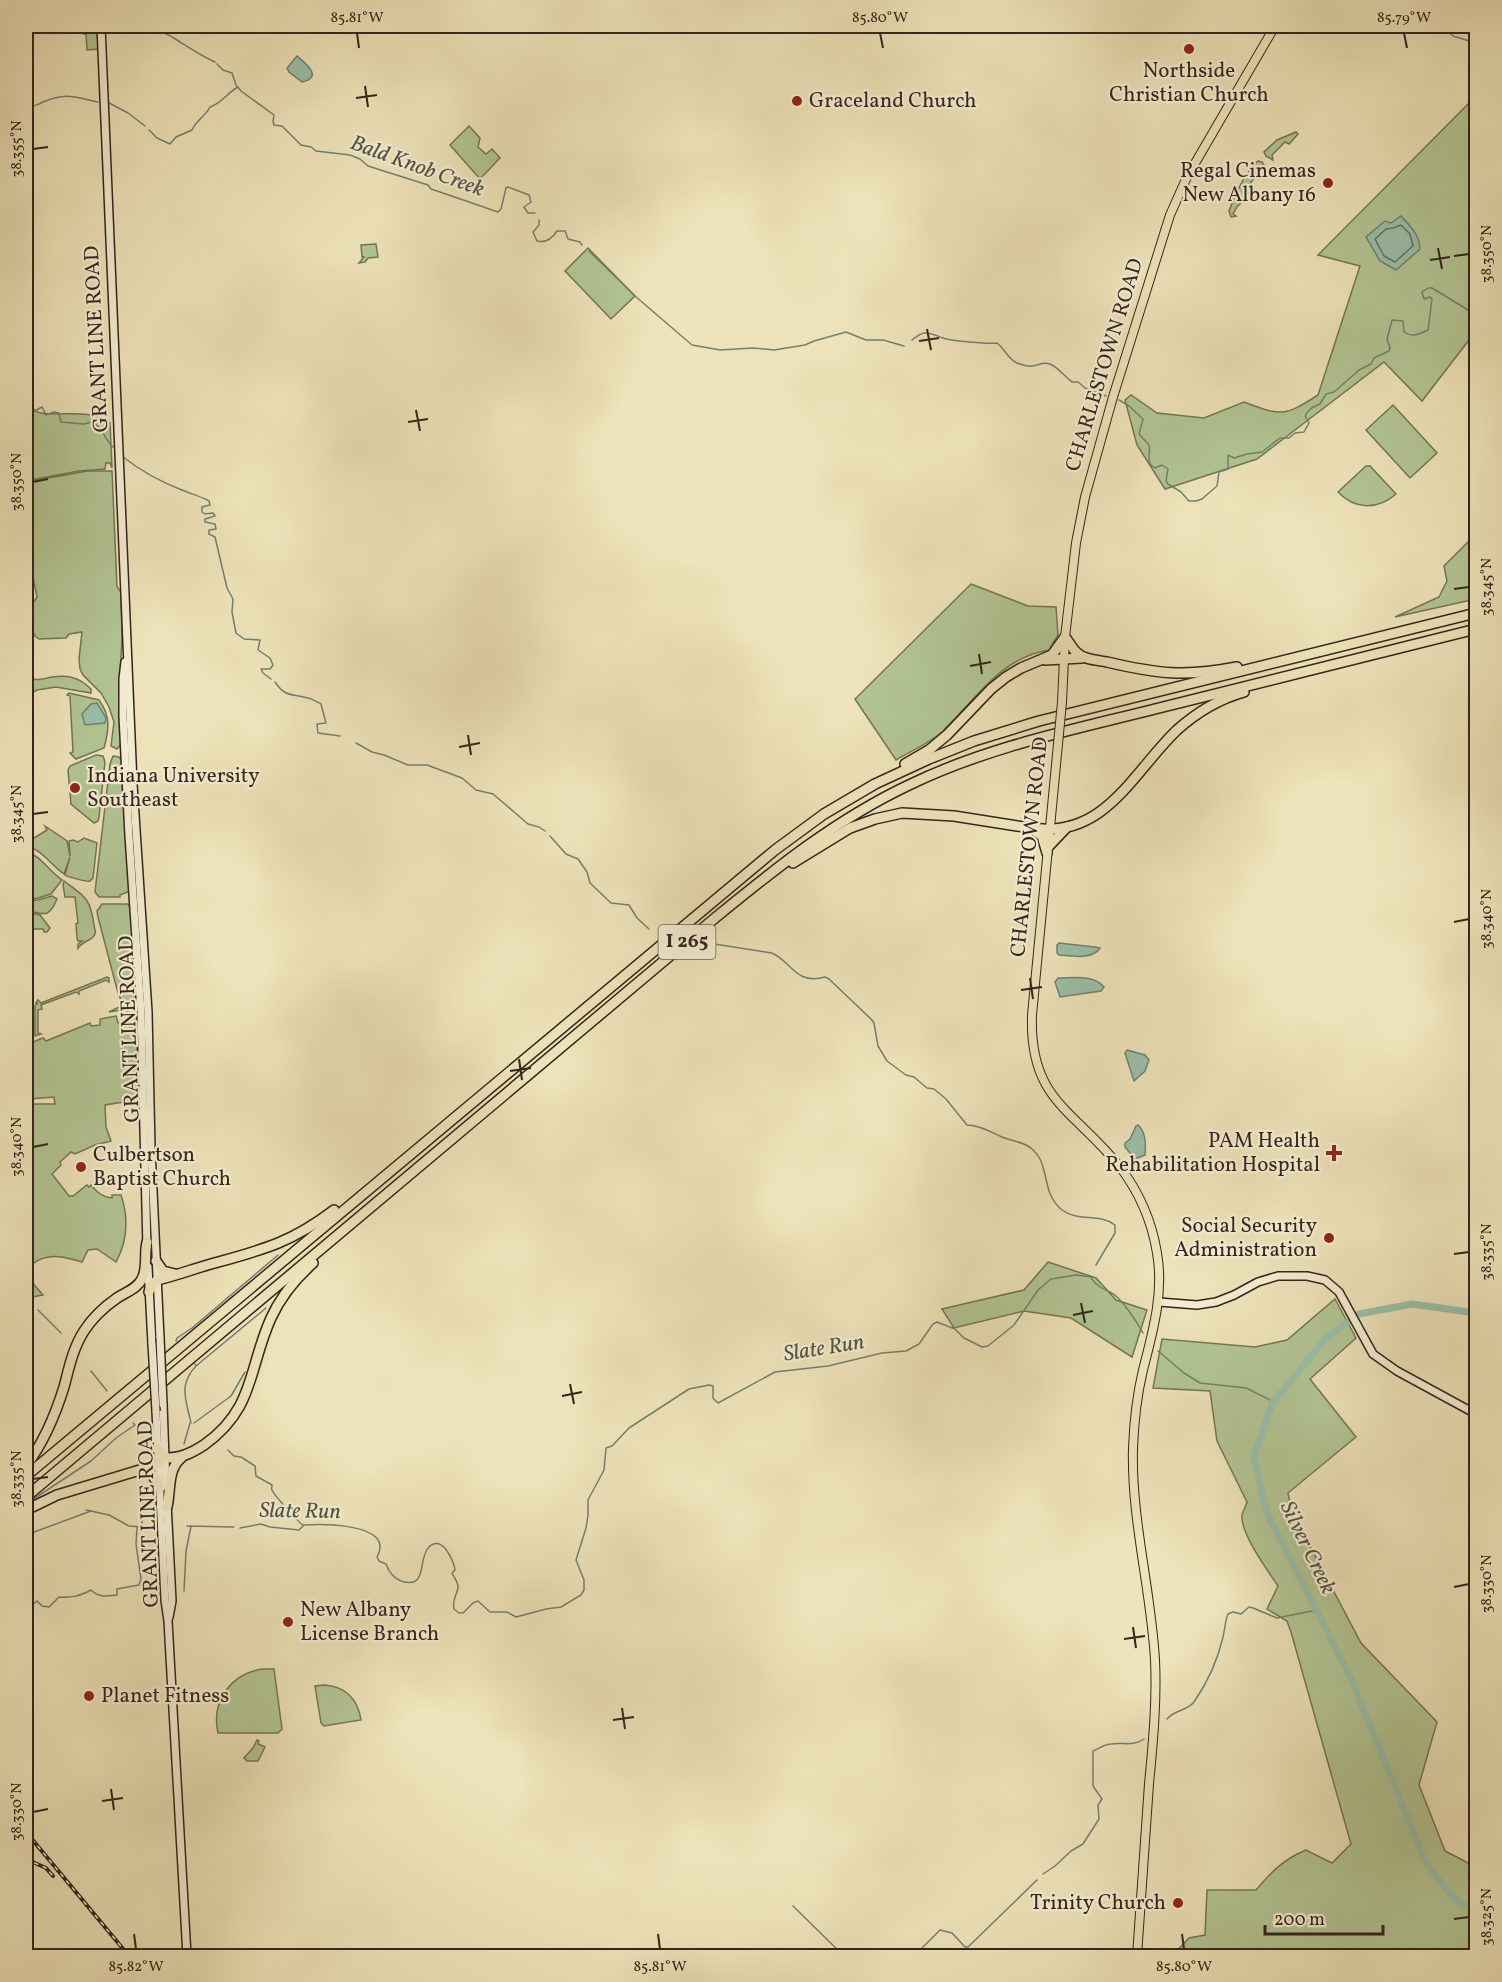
<svg xmlns="http://www.w3.org/2000/svg" width="1502" height="1982" font-family="Vollkorn,serif">
  <rect width="100%" height="100%" fill="#eee3ba"/>
  <filter id="stains"><feTurbulence type="fractalNoise" baseFrequency=".00333" numOctaves="4"/><feColorMatrix values="0 0 0 0 .2 0 0 0 0 .09 0 0 0 0 .02 0 0 0 .5 -.17"/></filter>
  <radialGradient id="worn" r=".72"><stop offset=".6" stop-color="#630" stop-opacity="0"/><stop offset="1" stop-color="#630" stop-opacity=".3"/></radialGradient>
  <!-- green -->
  <g fill="#b3c594" stroke="#737558" stroke-width="1.5">
    <path d="M93 26 97 29 98 49 87 50 86 34H84L87 30Z"/>
    <path d="M1476 96V331L1422 401 1384 362 1257 459 1165 489 1137 445 1125 400 1131 395 1157 413 1204 418 1244 402C1281 416 1284 417 1318 395L1360 266 1318 255Z"/>
    <path d="M469 126 480 138 478 147 486 154 492 149 500 158 480 179 450 145Z"/>
    <path d="M1296 132 1298 134 1289 144 1285 142 1272 155 1273 160 1266 156 1264 152 1277 140Z"/>
    <path d="M1258 161 1262 162 1265 167 1251 182V185L1256 192 1252 191 1237 207 1233 214 1236 216 1231 217 1229 211C1235 195 1244 173 1258 161Z"/>
    <path d="M376 244 378 257 368 258 365 262 359 263 364 257H362L361 245Z"/>
    <path d="M588 248 635 296 611 319 565 271Z"/>
    <path d="M26 397C27 400 29 407 32 409 45 421 87 405 110 423L112 468 110 463H106L105 469 79 471 26 481Z"/>
    <path d="M1393 405 1437 453 1410 478 1366 430Z"/>
    <path d="M1366 466H1370L1396 494C1378 510 1355 510 1338 492Z"/>
    <path d="M87 471H112L117 587 121 592 122 638 119 695 121 744 117 749 111 746 114 722 109 707 101 693 83 675 80 669 79 659 82 632 69 634 66 638 39 639 35 636 30 626 31 606 37 597 33 577 26 568V482Z"/>
    <path d="M1476 534V599L1395 617 1439 597 1447 581 1444 566Z"/>
    <path d="M971 584 1028 606 1056 607 1058 635 1049 650C1000 658 977 698 943 731 930 743 911 751 896 760L855 699Z"/>
    <path d="M26 663H29V673L33 677V681L34 679C40 681 45 678 52 677 68 675 79 677 91 689V693L56 687 37 690 26 696Z"/>
    <path d="M69 693 99 700C111 716 109 730 104 748L76 759 70 753 73 752 70 696 67 695Z"/>
    <path d="M96 755 103 756 105 762 99 817 98 821 94 823 71 804 68 770 70 766Z"/>
    <path d="M113 756 119 757 122 761 130 891 120 895V897H99L95 892 110 764Z"/>
    <path d="M45 826 67 841 70 856 69 841 73 840 78 842 84 838 97 843 93 878C92 879 91 880 90 881 87 882 68 877 65 875L70 857 64 874C50 864 43 851 26 845V843L47 830Z"/>
    <path d="M26 851C41 856 49 871 62 880L51 894 35 899 26 892Z"/>
    <path d="M64 881C85 897 90 897 94 925 95 931 97 932 93 937 89 941 82 942 78 948V944L82 941H78L77 938 76 924 78 923 75 897H65L63 885Z"/>
    <path d="M52 896 57 899C49 918 45 915 26 910V901L38 900Z"/>
    <path d="M102 904H128L131 910 138 1023 136 1025 130 1027V1028L138 1029 137 1053 130 1057 137 1056 139 1057V1098L136 1100 105 1105 106 1127 111 1141 95 1145 75 1154 71 1152 60 1162 61 1165 52 1174 69 1196H73L87 1185 89 1187 91 1185C97 1192 102 1197 112 1198V1195H121C129 1219 128 1240 116 1262L97 1249 88 1250 82 1262C64 1257 49 1252 32 1264L31 1277 29 1279 43 1295 26 1298V1106L29 1104H55L54 1097 30 1099 26 1095V1073L33 1042 43 1038 46 1041 90 1023 91 1026 100 1025V1019L116 1016 118 1023 129 1021 127 1009 109 1012 123 1005 118 993 98 917 97 911Z"/>
    <path d="M26 912 40 915 50 928 47 932H44L43 929H26Z"/>
    <path d="M107 977 109 978V982L106 980 79 991V994L76 992 41 1005 42 1009 38 1010V1033L41 1034 35 1036V1006L36 1004H38L36 1003 38 1000 41 1003Z"/>
    <path d="M1048 1262 1096 1278 1116 1300 1147 1310 1132 1357 1071 1318 1024 1311 954 1328 942 1309 1024 1290Z"/>
    <path d="M1335 1299 1356 1338 1310 1379 1356 1437 1288 1493 1292 1512 1361 1643 1437 1722 1419 1785 1445 1851 1476 1867V1956H1172L1189 1938 1205 1935 1207 1890H1256C1271 1872 1284 1859 1306 1850L1332 1863 1351 1844 1291 1632 1287 1621 1267 1609 1278 1586C1268 1571 1240 1533 1242 1515 1243 1511 1246 1506 1247 1502L1217 1441 1210 1391 1153 1388 1162 1339 1255 1347 1287 1340Z"/>
    <path d="M262 1669H274L282 1729 278 1733H218C211 1702 230 1674 262 1669Z"/>
    <path d="M324 1685C345 1686 358 1699 361 1720L324 1726 321 1723 315 1686Z"/>
    <path d="M257 1740 259 1741 258 1744 265 1747 258 1761H247L244 1758 253 1748Z"/>
  </g>
  <!-- water -->
  <g fill="#9bbfa9" stroke="#718171" stroke-width="1.5">
    <path d="M297 56C305 63 324 77 302 82L289 72 287 68Z"/>
    <path d="M1401 216C1411 227 1419 234 1420 249L1396 270 1380 261 1366 237 1385 221 1391 223Z"/>
    <path d="M97 703 106 718 105 723 85 725 82 714 91 704Z"/>
    <path d="M1059 943 1095 947 1100 948C1092 960 1073 956 1059 955L1057 953V945Z"/>
    <path d="M1058 978C1072 978 1094 974 1104 987L1101 991 1060 997 1055 982Z"/>
    <path d="M1127 1050 1145 1055 1149 1060 1145 1071 1134 1081 1125 1053Z"/>
    <path d="M1138 1125C1146 1132 1146 1145 1145 1155L1135 1159 1125 1147V1143L1130 1139 1136 1126Z"/>
  </g>
  <g fill="none" stroke-linecap="round" stroke-linejoin="round">
    <!-- shore -->
    <path stroke="#677262" stroke-width="1.5" d="M1401 225 1410 234 1413 246 1395 262 1384 256 1375 239 1386 229 1393 228Z"/>
    <!-- stream -->
    <g stroke="#718171" stroke-width="1.5">
      <path d="M145 26C153 30 165 32 172 37 187 46 199 55 215 62"/>
      <path d="M1442 26 1453 36 1476 43"/>
      <path d="M217 64 223 70 232 73 236 85 241 91 274 115 273 121 274 125 282 126 301 145 311 147 316 151 350 155 360 159 368 166 428 185 431 189 440 192 498 212 501 209 506 188 508 187 529 195 531 202 524 207 528 213H535"/>
      <path d="M109 103 128 113 145 126"/>
      <path d="M26 108H30C34 105 38 105 43 102 67 92 74 97 98 102"/>
      <path d="M149 130 157 138 170 144 176 137 192 130C197 119 205 117 210 107 222 103 227 93 238 87"/>
      <path d="M539 220V225L533 232 537 241C546 243 552 239 557 231H565L568 239 580 242 582 245"/>
      <path d="M589 251 635 296 692 345 720 350 753 348 774 350 805 345 814 341 846 332 866 340H883L904 346"/>
      <path d="M912 340C916 337 919 334 924 333 932 332 936 336 943 338 949 341 990 344 997 343 1005 349 1008 359 1017 363 1021 364 1027 367 1031 366 1038 366 1043 361 1050 364 1059 368 1064 376 1072 382H1078L1085 388 1106 396"/>
      <path d="M1119 400 1129 406 1143 419 1139 434 1149 445C1151 454 1145 463 1155 468L1162 465 1168 469 1166 481 1168 484 1181 492 1189 501H1196L1202 499 1217 486 1219 472 1228 469V455L1234 458 1247 454 1262 452 1280 438H1289L1295 433 1304 432 1309 423 1305 416C1308 409 1313 407 1320 404L1326 394 1334 392 1359 370 1371 364 1374 358 1389 351 1390 348 1387 339 1392 320 1403 321 1404 332C1413 338 1419 334 1428 330L1432 299 1430 297 1424 299 1422 292 1428 288H1432L1468 310 1473 311 1476 306V299"/>
      <path d="M26 402 31 405 35 411 42 407 46 415 54 412 59 413 61 422 84 424 92 422C103 428 104 438 113 447"/>
      <path d="M123 457C141 471 161 482 182 490 191 494 200 496 209 501L210 505 202 507V512L205 514 213 513 215 516 205 519V522L215 524 216 529 209 530V534L215 537 227 588 233 599 232 612 236 633 244 639 260 640 258 650 270 658 273 665 270 669H261L263 673 271 679"/>
      <path d="M275 682C286 698 291 693 308 698 313 699 317 702 321 704L326 723 317 724 318 733 340 736"/>
      <path d="M356 743 372 752 384 755 408 765H427L462 778 476 790 493 794 528 824 539 827 545 831"/>
      <path d="M550 836 566 854 578 859 587 872 590 883 611 903 629 905 637 918 649 929"/>
      <path d="M708 943 772 953C792 962 795 985 825 977L829 979 871 1019 874 1023 878 1046 887 1061 906 1075 914 1077 927 1088 934 1089 946 1099 967 1125C979 1125 991 1132 1002 1137 1011 1141 1025 1142 1032 1149 1051 1165 1040 1192 1062 1210 1078 1222 1100 1213 1115 1225V1233L1096 1265"/>
      <path d="M1091 1278C1097 1286 1101 1288 1110 1292 1121 1297 1137 1322 1143 1333"/>
      <path d="M26 1293 29 1297"/>
      <path d="M38 1310 61 1333"/>
      <path d="M176 1341 177 1338 192 1328 278 1255"/>
      <path d="M1158 1351 1184 1373 1200 1383 1246 1388 1274 1402"/>
      <path d="M196 1366 266 1308"/>
      <path d="M91 1371 107 1391"/>
      <path d="M133 1423 138 1428"/>
      <path d="M191 1423C186 1400 178 1385 196 1366L195 1364"/>
      <path d="M194 1423 231 1396 245 1372"/>
      <path d="M184 1444 190 1423"/>
      <path d="M228 1450 234 1456 241 1457 255 1466 256 1476 272 1485C272 1487 271 1489 272 1490 274 1495 299 1523 303 1525"/>
      <path d="M26 1504 91 1461 116 1438 135 1425"/>
      <path d="M86 1510 109 1515 129 1526 144 1527"/>
      <path d="M142 1526 143 1485"/>
      <path d="M187 1526 234 1527"/>
      <path d="M240 1528 261 1524 270 1527 299 1530 304 1525C322 1524 396 1523 377 1557L379 1561 386 1564C389 1572 393 1578 401 1581 429 1590 417 1558 429 1547 442 1534 454 1561 455 1570L452 1573C454 1578 459 1583 458 1588 456 1597 452 1600 454 1609L459 1613H463L473 1603 478 1601 490 1612H507L516 1617 546 1609 561 1607 581 1595 584 1590V1580L576 1560 586 1528 588 1515V1500L604 1470 606 1448 612 1446 629 1428 689 1389 709 1385 713 1386V1398L718 1403 775 1372 828 1366 882 1353 906 1351 919 1344 933 1324 937 1322 955 1329 964 1338 982 1347 988 1346 1014 1325 1038 1290 1051 1279 1076 1275 1091 1277"/>
      <path d="M26 1535 91 1511"/>
      <path d="M184 1591 186 1551 191 1526"/>
      <path d="M26 1611 30 1610 31 1606 37 1601 42 1606 49 1607 59 1597C72 1598 80 1596 91 1590 99 1598 107 1596 117 1595V1589L139 1585 141 1579 136 1544 137 1527"/>
      <path d="M1167 1719C1174 1710 1187 1711 1194 1702 1207 1683 1218 1659 1223 1637 1225 1629 1225 1621 1228 1614L1233 1612 1241 1614 1249 1607 1253 1608 1277 1618 1317 1610"/>
      <path d="M1043 1874 1055 1866 1071 1851 1083 1844 1099 1819 1098 1805 1102 1799 1093 1786V1751C1098 1749 1105 1744 1111 1744 1123 1742 1133 1747 1144 1739"/>
      <path d="M793 1906 844 1956"/>
      <path d="M914 1956 940 1930 952 1933 965 1947H968L1037 1880"/>
    </g>
    <!-- river -->
    <path stroke="#9bbfa9" stroke-width="7" d="M1476 1313 1412 1304 1359 1314 1324 1340 1272 1404 1254 1456 1266 1511 1352 1681 1425 1861 1453 1898 1476 1913"/>
    <!-- secondary casing -->
    <g stroke="#33251c" stroke-width="10">
      <g id="secondary">
        <path d="M101 26 133 784 148 1012 151 1149 160 1338"/>
        <path d="M125 662 123 679V716L129 836 141 1012 147 1247"/>
        <path d="M148 1267 152 1344"/>
        <path d="M1159 1302 1197 1305 1216 1302 1234 1295 1258 1282 1278 1276H1307L1325 1280 1339 1292 1373 1354 1397 1371 1476 1414"/>
        <path d="M163 1404 166 1486"/>
        <path d="M156 1411 165 1600 168 1621 187 1956"/>
        <path d="M167 1503 172 1601 169 1617"/>
      </g>
    </g>
    <!-- primary casing -->
    <g stroke="#33251c" stroke-width="10">
      <g id="primary">
        <path d="M1062 702 1065 637 1076 543 1085 497 1113 397 1170 215 1187 177 1275 26"/>
        <path d="M1058 744 1032 1015C1029 1101 1075 1110 1120 1167 1139 1192 1152 1222 1157 1253 1164 1293 1153 1331 1143 1370 1137 1395 1134 1422 1133 1448 1131 1519 1151 1589 1155 1660 1157 1701 1153 1742 1149 1784 1145 1841 1141 1899 1137 1956"/>
      </g>
    </g>
    <!-- motorway casing -->
    <g stroke="#33251c" stroke-width="12">
      <g id="motorway">
        <path d="M1045 660 1082 658"/>
        <path d="M905 764 929 750 947 735 991 689 1006 677 1021 668 1052 655 1065 637C1069 642 1072 648 1076 652 1084 660 1097 660 1107 662 1158 674 1185 677 1237 667"/>
        <path d="M1032 828C1105 839 1133 772 1177 730 1196 713 1219 699 1244 692"/>
        <path d="M1048 847 1067 827"/>
        <path d="M793 863 850 828 875 819 902 813 954 816 1030 828 1042 836 1047 853"/>
        <path d="M156 1261 163 1271 175 1274"/>
        <path d="M149 1292 151 1286 157 1280C175 1276 193 1269 211 1264 262 1250 291 1243 334 1210"/>
        <path d="M157 1449 165 1458C180 1459 192 1453 204 1445 255 1409 248 1369 271 1318 281 1296 295 1279 313 1263"/>
        <path d="M26 1466C44 1442 55 1416 64 1387 69 1368 73 1348 84 1331 93 1317 104 1307 117 1298 126 1292 137 1289 142 1279 148 1268 144 1254 147 1242"/>
        <path d="M141 1471 152 1474 160 1488"/>
        <path d="M26 1476 775 850 824 814 875 784 929 759 974 741 1039 721 1476 613"/>
        <path d="M26 1497 715 918C776 868 837 819 909 785 987 747 1072 730 1155 709 1262 682 1369 656 1476 629"/>
        <path d="M167 1507C171 1489 167 1469 182 1457"/>
        <path d="M26 1510 57 1495 153 1466 165 1458"/>
      </g>
    </g>
    <!-- secondary -->
    <use href="#secondary" stroke="#f4edd2" stroke-width="7"/>
    <!-- primary -->
    <use href="#primary" stroke="#eee3ba" stroke-width="8"/>
    <!-- motorway -->
    <use href="#motorway" stroke="#eee3ba" stroke-width="9"/>
    <!-- rail casing -->
    <g stroke="#33251c" stroke-width="4">
      <g id="rail">
        <path d="M26 1832 129 1956"/>
        <path d="M26 1859 46 1868 53 1876"/>
      </g>
    </g>
    <!-- rail -->
    <use href="#rail" stroke="#f4edd2" stroke-width="1.5" stroke-dasharray="4.5" stroke-linecap="butt"/>
    <!-- secondary-bridge casing -->
    <g stroke="#33251c" stroke-width="10" stroke-linecap="butt">
      <g id="secondary-bridge">
        <path d="M160 1338 163 1404"/>
        <path d="M152 1344 156 1411"/>
      </g>
    </g>
    <!-- primary-bridge casing -->
    <g stroke="#33251c" stroke-width="10" stroke-linecap="butt">
      <path id="primary-bridge" d="M1058 744 1062 702"/>
    </g>
    <!-- secondary-bridge -->
    <use href="#secondary-bridge" stroke="#f4edd2" stroke-width="7"/>
    <!-- primary-bridge -->
    <use href="#primary-bridge" stroke="#eee3ba" stroke-width="8"/>
  </g>
  <!-- ticks -->
  <path fill="none" stroke="#33251c" stroke-width="2" d="M357 33 359 48M880 33 883 48M1404 33 1407 48M365 86 368 107M356 98 377 95M33 149 48 147M1438 248 1442 269M1454 256 1469 254M1430 260 1450 257M927 329 931 350M919 341 939 338M416 410 420 431M408 422 428 419M33 482 48 479M1454 589 1469 587M979 654 982 674M970 666 991 662M468 735 471 755M459 747 480 743M33 814 48 812M1454 922 1469 919M1030 978 1033 999M1021 990 1042 987M519 1059 522 1080M510 1071 531 1068M33 1147 48 1144M1454 1254 1469 1252M1081 1303 1085 1323M1073 1315 1093 1311M570 1384 574 1404M562 1396 582 1392M33 1479 48 1477M1454 1587 1469 1584M1133 1627 1136 1648M1124 1639 1145 1636M622 1708 625 1729M613 1720 634 1717M111 1789 114 1810M102 1801 123 1798M33 1812 48 1809M1454 1919 1469 1917M134 1934 136 1949M658 1934 660 1949M1182 1934 1184 1949"/>
  <!-- markers -->
  <g fill="#8f2418" stroke="#f4edd2" stroke-width="2">
    <circle cx="1189" cy="49" r="6"/>
    <circle cx="797" cy="101" r="6"/>
    <circle cx="1328" cy="183" r="6"/>
    <circle cx="75" cy="788" r="6"/>
    <path d="M1331 1144h6v6h6v6h-6v6h-6v-6h-6v-6h6z"/>
    <circle cx="81" cy="1167" r="6"/>
    <circle cx="1329" cy="1238" r="6"/>
    <circle cx="288" cy="1622" r="6"/>
    <circle cx="89" cy="1696" r="6"/>
    <circle cx="1178" cy="1903" r="6"/>
  </g>
  <g text-anchor="middle" dominant-baseline="central" stroke-width="4.5" stroke-linejoin="round" paint-order="stroke">
    <!-- shield labels -->
    <rect fill="#f4edd2" stroke="#6d6153" stroke-width="1.5" x="658.5" y="925" width="57" height="34" rx="4.5"/>
    <g font-size="20" font-weight="bold" fill="#33251c">
      <text x="687" y="942">I 265</text>
    </g>
    <!-- poi labels -->
    <g font-size="21" fill="#33251c" stroke="#f4edd2" text-anchor="start">
      <text x="1189" y="71" text-anchor="middle">Northside<tspan x="1189" dy="24">Christian Church</tspan></text>
      <text x="809" y="101">Graceland Church</text>
      <text x="1316" y="171" text-anchor="end">Regal Cinemas<tspan x="1316" dy="24">New Albany 16</tspan></text>
      <text x="87" y="776">Indiana University<tspan x="87" dy="24">Southeast</tspan></text>
      <text x="1320" y="1141" text-anchor="end">PAM Health<tspan x="1320" dy="24">Rehabilitation Hospital</tspan></text>
      <text x="93" y="1155">Culbertson<tspan x="93" dy="24">Baptist Church</tspan></text>
      <text x="1317" y="1226" text-anchor="end">Social Security<tspan x="1317" dy="24">Administration</tspan></text>
      <text x="300" y="1610">New Albany<tspan x="300" dy="24">License Branch</tspan></text>
      <text x="101" y="1696">Planet Fitness</text>
      <text x="1166" y="1903" text-anchor="end">Trinity Church</text>
    </g>
    <!-- street labels -->
    <g font-size="21" fill="#33251c" stroke="#f4edd2">
      <text transform="translate(97 339) rotate(-93)">GRANT LINE ROAD</text>
      <text transform="translate(1105 365) rotate(-73)">CHARLESTOWN ROAD</text>
      <text transform="translate(1030 847) rotate(-84)">CHARLESTOWN ROAD</text>
      <text transform="translate(130 1029) rotate(-92)">GRANT LINE ROAD</text>
      <text transform="translate(149 1514) rotate(-92)">GRANT LINE ROAD</text>
    </g>
    <!-- water labels -->
    <g font-size="22" font-style="italic" fill="#525346" stroke="#f4edd2">
      <text transform="translate(417 167) rotate(20)">Bald Knob Creek</text>
      <text transform="translate(824 1349) rotate(-9)">Slate Run</text>
      <text transform="translate(300 1512) rotate(1)">Slate Run</text>
      <text transform="translate(1307 1548) rotate(64)">Silver Creek</text>
    </g>
  </g>
  <!-- margin -->
  <rect width="1502" height="1982" fill="none" stroke="#eee3ba" stroke-width="66"/>
  <!-- scale -->
  <path d="M1265 1925v9h118v-9" fill="none" stroke="#33251c" stroke-width="3"/>
  <text x="1274" y="1925" font-size="18" fill="#33251c" stroke="#f4edd2" stroke-width="4.5" paint-order="stroke">200 m</text>
  <rect x="33" y="33" width="1436" height="1916" fill="none" stroke="#33251c" stroke-width="2"/>
  <g font-size="15" text-anchor="middle" fill="#33251c">
    <text x="357" y="22">85.81°W</text>
    <text x="880" y="22">85.80°W</text>
    <text x="1404" y="22">85.79°W</text>
    <text transform="translate(16 149) rotate(-90)" y="5">38.355°N</text>
    <text transform="translate(1486 254) rotate(-90)" y="5">38.350°N</text>
    <text transform="translate(16 482) rotate(-90)" y="5">38.350°N</text>
    <text transform="translate(1486 587) rotate(-90)" y="5">38.345°N</text>
    <text transform="translate(16 814) rotate(-90)" y="5">38.345°N</text>
    <text transform="translate(1486 919) rotate(-90)" y="5">38.340°N</text>
    <text transform="translate(16 1147) rotate(-90)" y="5">38.340°N</text>
    <text transform="translate(1486 1252) rotate(-90)" y="5">38.335°N</text>
    <text transform="translate(16 1479) rotate(-90)" y="5">38.335°N</text>
    <text transform="translate(1486 1584) rotate(-90)" y="5">38.330°N</text>
    <text transform="translate(16 1812) rotate(-90)" y="5">38.330°N</text>
    <text transform="translate(1486 1917) rotate(-90)" y="5">38.325°N</text>
    <text x="136" y="1971">85.82°W</text>
    <text x="660" y="1971">85.81°W</text>
    <text x="1184" y="1971">85.80°W</text>
  </g>
  <rect width="100%" height="100%" filter="url(#stains)"/>
  <rect width="100%" height="100%" fill="url(#worn)"/>
</svg>
